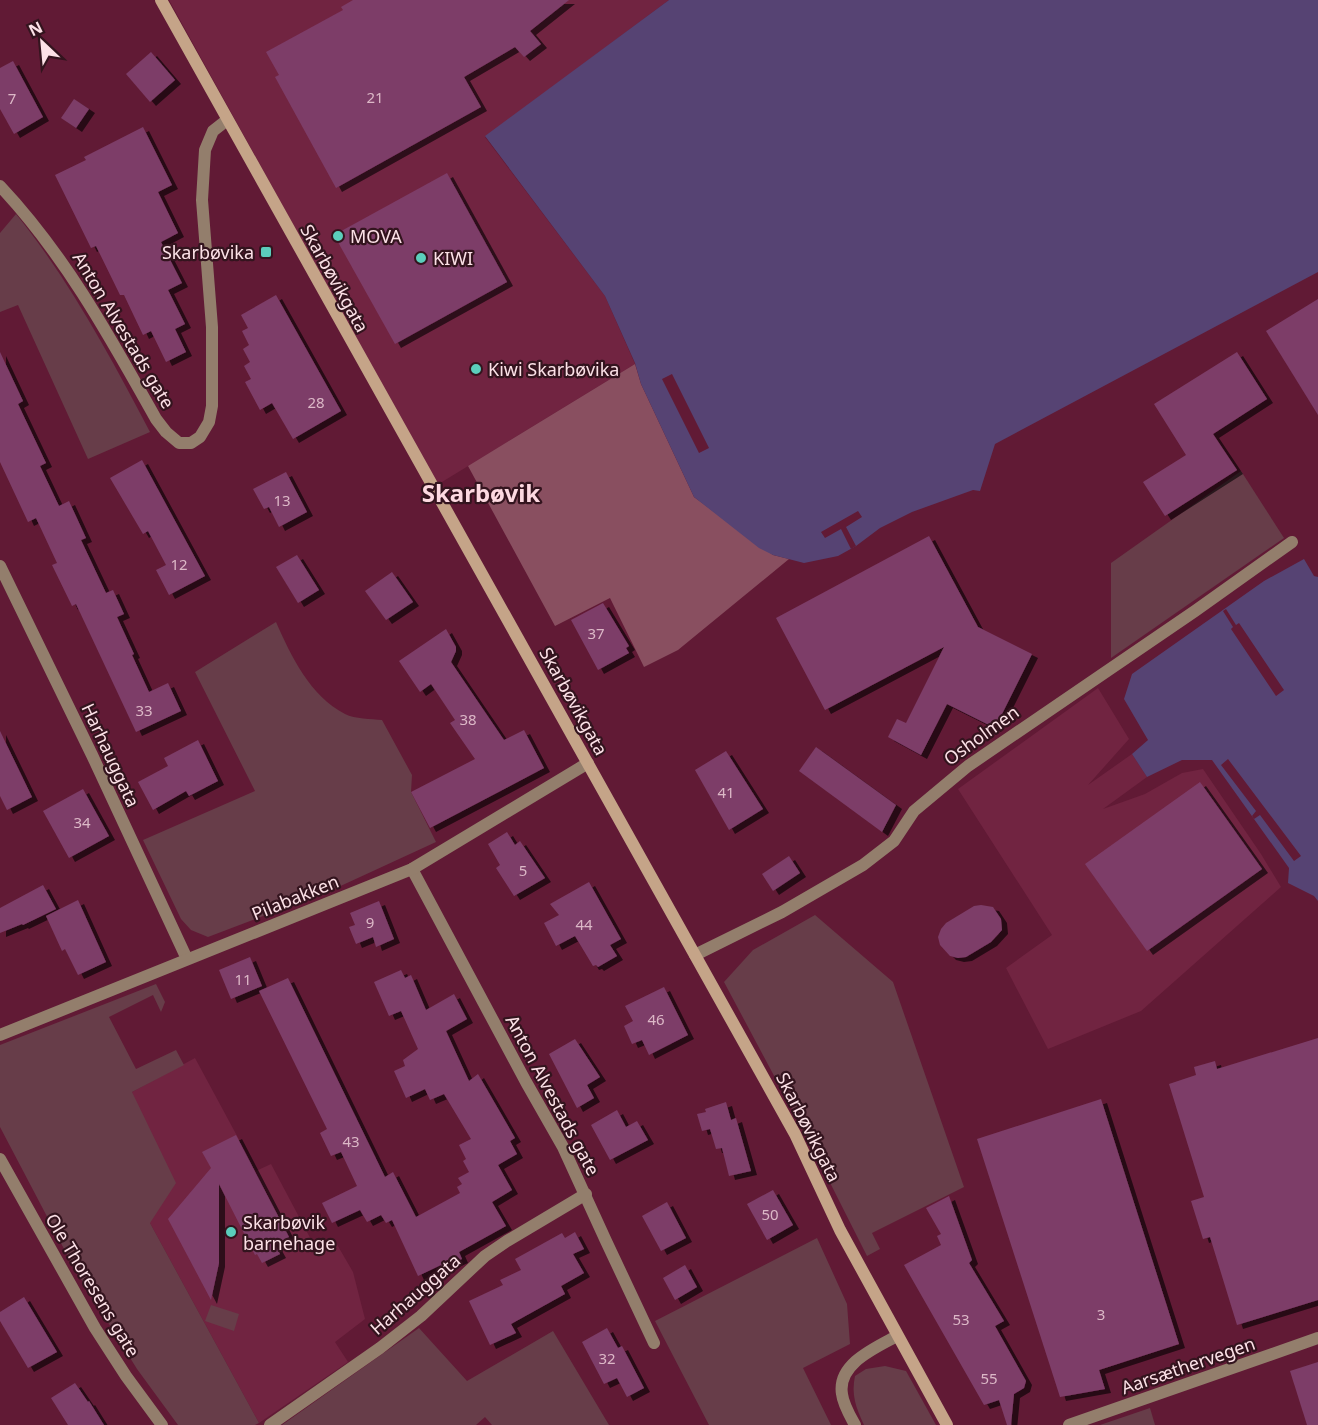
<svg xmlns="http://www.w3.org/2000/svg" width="1318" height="1425" font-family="'Noto Sans',sans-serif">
  <defs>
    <filter id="shadow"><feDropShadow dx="6" dy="4" stdDeviation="0" flood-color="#0009"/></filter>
  </defs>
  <rect width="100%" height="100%" fill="#611a35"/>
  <!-- built -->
  <g fill="#712441">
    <path d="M169 0H669L485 137 605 296 635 364 437 485Z"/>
    <path d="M1098 688 1129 739 1088 785 1132 754 1147 777 1103 809 1145 794 1182 773 1203 769 1261 854 1281 887 1141 1011 1048 1049 1006 968 1052 935 958 789Z"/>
    <path d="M195 1058 256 1171 271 1164 316 1249 335 1241 353 1272 365 1319 335 1342 348 1362 259 1423 150 1223 132 1092Z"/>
  </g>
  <!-- green -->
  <g fill="#673d49">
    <path d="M16 214C70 281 110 356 150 432L88 459 18 305 0 312V233Z"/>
    <path d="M1241 471 1284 538 1111 658V563Z"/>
    <path d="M276 622C291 656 310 696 345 714 355 719 371 719 382 720L412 775 411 792 436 842 334 889 208 937 191 930 181 919 143 840 255 791 195 672Z"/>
    <path d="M815 915 893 982 964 1187 872 1233 880 1249 867 1256 811 1145 724 982 753 950Z"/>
    <path d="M156 984 165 1002 161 1012 153 995 109 1017 136 1069 176 1050 184 1065 132 1092 176 1183 150 1223 259 1423 255 1425H178L137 1369 73 1266 0 1127V1045Z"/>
    <path d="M817 1238 847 1304 850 1344 803 1368 831 1425H709L655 1321Z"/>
    <path d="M211 1305 239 1314 234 1331 205 1321Z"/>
    <path d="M419 1328 467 1381 553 1331 609 1425H492L485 1417 476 1425H282Z"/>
    <path d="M885 1366 906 1371 936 1425H864C856 1408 851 1395 855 1376L866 1369Z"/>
    <path d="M1150 1408 1155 1425H1100Z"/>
  </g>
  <!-- forest -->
  <path fill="#894f60" d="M635 364 641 384 694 497 773 555 789 559 678 650 644 667 610 598 555 626 468 466Z"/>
  <!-- water -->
  <g fill="#564373">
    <path d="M669 0H1318V272L995 444 980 491 973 490 912 512 880 528 856 546 838 556 804 563 773 555 759 548 694 497 641 384 635 363 605 296 485 136Z"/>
    <path d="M1304 559 1314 576 1318 577V901L1314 896 1288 883 1289 868 1212 760H1182L1147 777 1132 754 1148 740 1124 699 1132 674 1264 581Z"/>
  </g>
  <!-- pier -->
  <g fill="#611a35">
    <path d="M672 374 709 448 699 453 662 379Z"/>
    <path d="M858 511 862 517 846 527 856 546 851 549 841 529 825 538 821 532Z"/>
    <path d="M1226 609 1236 625 1239 623 1284 690 1276 696 1231 629 1233 627 1223 611Z"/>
    <path d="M1228 759 1301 856 1294 861 1260 815 1254 819 1252 816 1256 811 1221 765Z"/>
  </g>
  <!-- building -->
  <g fill="#7d3d68" filter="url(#shadow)">
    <path d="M353 0H569L530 31 541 44 524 57 515 47 464 77 481 107 336 188 275 77 279 75 266 52 343 10 341 7Z"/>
    <path d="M151 52 175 80 150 102 126 74Z"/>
    <path d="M13 61 43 117 14 134 0 109V68Z"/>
    <path d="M74 99 89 109 76 128 61 118Z"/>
    <path d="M143 127 172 185 158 192 178 233 161 242 182 283 168 290 185 324 175 329 186 352 166 362 151 331 143 335 124 295H120L96 246 91 248 55 175 86 160 84 157Z"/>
    <path d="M447 173 507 282 395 344 334 235Z"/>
    <path d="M276 295 341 411 293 439 272 403 260 410 245 382 251 379 244 366 250 362 243 349 249 345 242 331 248 328 241 315Z"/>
    <path d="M1318 299V415L1266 331Z"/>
    <path d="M0 352 23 401 18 404 46 463 40 466 59 506 69 501 86 538 81 540 106 593 113 590 124 614 117 617 134 654 132 655 149 692 168 683 181 711 136 732 76 604 72 606 52 565 57 563 36 518 28 522 0 462Z"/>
    <path d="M1237 352 1267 399 1213 434 1237 470 1165 516 1143 482 1186 455 1154 404Z"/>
    <path d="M142 460 205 576 169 595 156 570 166 565 148 531 143 534 110 478Z"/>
    <path d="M286 472 307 512 279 527 269 507 264 509 253 489Z"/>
    <path d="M929 536 978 627 1032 654 995 728 947 704 921 755 888 737 897 719 906 723 944 647 825 710 776 618Z"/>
    <path d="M297 555 319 590 298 603 276 567Z"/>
    <path d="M392 572 413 602 386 620 365 591Z"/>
    <path d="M603 603 629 646 626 648 629 653 598 670 571 620Z"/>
    <path d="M446 629 456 647V651L451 662 504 740 524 730 544 768 430 828 411 792 475 759 450 723 455 720 431 684 420 692 399 661Z"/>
    <path d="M0 731 32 797 7 810 0 796Z"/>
    <path d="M198 740 218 781 189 796 186 791 153 810 138 782 168 766 164 758Z"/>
    <path d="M816 747 896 805 882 832 799 771Z"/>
    <path d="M726 751 763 809 729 830 695 770Z"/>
    <path d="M1200 782 1262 869 1147 951 1085 864Z"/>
    <path d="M83 789 109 836 69 858 43 811Z"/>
    <path d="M507 832 515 845 520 841 545 878 514 896 496 868 500 865 488 844Z"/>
    <path d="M789 856 800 873 773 891 762 874Z"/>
    <path d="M589 882 621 939 610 945 617 956 598 967 596 965 593 966 575 936 556 946 544 923 559 915 550 904Z"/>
    <path d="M43 885 56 909 23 925 22 924 0 933V908Z"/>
    <path d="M78 900 106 962 78 975 65 949 62 951 46 916Z"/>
    <path d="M379 901 394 939 376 947 373 937 356 944 349 927 355 925 350 913Z"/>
    <path d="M981 905 993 907 1001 919 1002 930 991 942 966 957 958 958 950 956 940 945 938 937 941 929 946 923 974 906Z"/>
    <path d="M250 957 262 986 231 999 219 970Z"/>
    <path d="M401 970 405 978 411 975 426 1010 454 994 467 1019 446 1031 469 1081 478 1074 515 1138 510 1141 517 1154 498 1165 512 1190 492 1202 506 1226 459 1252 462 1259 442 1268 441 1265 418 1276 392 1220 386 1223 381 1215 367 1222 360 1210 332 1223 322 1203 357 1186 341 1152 331 1156 320 1133 327 1129 259 991 288 978 385 1177 393 1172 416 1217 460 1193 457 1187 462 1184 458 1178 469 1172 463 1161 466 1159 459 1145 471 1139 444 1094 430 1100 425 1089 406 1098 394 1071 405 1066 403 1060 418 1049 401 1011 389 1016 374 982Z"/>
    <path d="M664 987 688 1035 649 1055 642 1040 632 1044 624 1026 633 1021 625 1006Z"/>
    <path d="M1318 1038V1300L1237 1325 1210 1237 1203 1239 1191 1201 1204 1197 1169 1084 1196 1075 1194 1067 1215 1061 1217 1069Z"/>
    <path d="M575 1039 600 1077 587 1085 594 1098 577 1108 549 1054Z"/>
    <path d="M1101 1099 1179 1344 1099 1370 1105 1389 1060 1397 977 1139Z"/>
    <path d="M726 1102 731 1120 736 1118 751 1171 729 1176 722 1148 716 1149 710 1129 702 1131 697 1114 706 1112 705 1109Z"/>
    <path d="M617 1110 626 1127 637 1121 648 1140 610 1160 591 1125Z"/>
    <path d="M236 1135 289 1237 275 1245 280 1254 262 1263 257 1254 255 1255 219 1184V1263L211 1300 168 1219 211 1168 202 1152Z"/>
    <path d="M773 1190 793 1225 767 1240 747 1204Z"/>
    <path d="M949 1196 972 1260 969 1263 1004 1321 995 1326 1026 1381 1024 1388 1014 1394 1011 1425H1007L999 1400 984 1405 904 1265 941 1245 937 1236 941 1234 926 1208Z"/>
    <path d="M667 1202 686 1238 661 1251 642 1216Z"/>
    <path d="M575 1232 584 1249 573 1254 584 1273 561 1286 565 1294 511 1324 516 1333 490 1345 469 1301 503 1285 500 1280 521 1270 515 1259 562 1233 565 1238Z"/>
    <path d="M685 1265 697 1287 675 1300 663 1278Z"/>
    <path d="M24 1297 57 1352 28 1368 0 1321V1312Z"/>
    <path d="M607 1328 618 1348 622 1346 644 1388 627 1397 617 1378 604 1384 582 1342Z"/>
    <path d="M1318 1362V1425H1307L1290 1371Z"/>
    <path d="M75 1383 88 1402 89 1401 104 1425H68L51 1398Z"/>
  </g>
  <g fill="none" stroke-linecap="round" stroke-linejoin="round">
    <!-- minor -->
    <g stroke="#937e6c" stroke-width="12">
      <path d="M0 186C65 255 110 337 156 419L166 432 179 443H191L200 437 209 422 212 406V327L202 200 205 150 213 131 227 120"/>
      <path d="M0 566 92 755 187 959"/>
      <path d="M412 869 526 1082 563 1147 606 1241 654 1343"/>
      <path d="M695 955 782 912 863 865 894 841 914 811 968 766 1195 611 1292 542"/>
      <path d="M0 1035 412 869 588 763"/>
      <path d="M0 1159 95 1328 126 1376 162 1425"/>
      <path d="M270 1425 380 1348 421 1316 485 1256 507 1241 586 1194"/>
      <path d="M855 1425C850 1416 843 1404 842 1394 837 1364 875 1348 897 1336"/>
      <path d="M1069 1425 1318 1338"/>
    </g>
    <!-- secondary -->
    <path stroke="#c5a488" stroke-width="12" d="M161 0 795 1134 840 1230 947 1425"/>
  </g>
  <!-- markers -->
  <g fill="#5bcebc" stroke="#33141e" stroke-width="2">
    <circle cx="338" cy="236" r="6"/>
    <rect x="260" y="246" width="12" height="12" rx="3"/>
    <circle cx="421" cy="258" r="6"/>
    <circle cx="476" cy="369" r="6"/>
    <circle cx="231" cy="1232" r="6"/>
  </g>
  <g text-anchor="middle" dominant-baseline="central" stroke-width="4.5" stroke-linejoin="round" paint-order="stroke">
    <!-- number labels -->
    <g font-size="15" fill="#dcb8c7">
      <text x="375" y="97">21</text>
      <text x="12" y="98">7</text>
      <text x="316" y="402">28</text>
      <text x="282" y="500">13</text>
      <text x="179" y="564">12</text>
      <text x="596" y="633">37</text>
      <text x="144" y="710">33</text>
      <text x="468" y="719">38</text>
      <text x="726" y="792">41</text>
      <text x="82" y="822">34</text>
      <text x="523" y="870">5</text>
      <text x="370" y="922">9</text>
      <text x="584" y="924">44</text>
      <text x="243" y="979">11</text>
      <text x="656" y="1019">46</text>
      <text x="351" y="1141">43</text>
      <text x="770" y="1214">50</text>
      <text x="1101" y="1314">3</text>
      <text x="961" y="1319">53</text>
      <text x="607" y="1358">32</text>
      <text x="989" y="1378">55</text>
    </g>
    <!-- poi labels -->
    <g font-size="18" fill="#fce1e7" stroke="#33141e" text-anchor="start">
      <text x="350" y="236">MOVA</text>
      <text x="254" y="252" text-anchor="end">Skarbøvika</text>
      <text x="433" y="258">KIWI</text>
      <text x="488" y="369">Kiwi Skarbøvika</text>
      <text x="243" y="1222">Skarbøvik<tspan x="243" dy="21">barnehage</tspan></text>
    </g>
    <!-- street labels -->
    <g font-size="18" fill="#fce1e7" stroke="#33141e">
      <text transform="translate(335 278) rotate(61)">Skarbøvikgata</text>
      <text transform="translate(124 330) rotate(59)">Anton Alvestads gate</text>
      <text transform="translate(574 701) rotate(61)">Skarbøvikgata</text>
      <text transform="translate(981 735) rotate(-36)">Osholmen</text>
      <text transform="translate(111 755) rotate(65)">Harhauggata</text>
      <text transform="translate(295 897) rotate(-22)">Pilabakken</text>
      <text transform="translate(553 1095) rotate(62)">Anton Alvestads gate</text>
      <text transform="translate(809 1127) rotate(63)">Skarbøvikgata</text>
      <text transform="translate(93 1285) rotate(59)">Ole Thoresens gate</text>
      <text transform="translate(415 1294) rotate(-41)">Harhauggata</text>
      <text transform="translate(1188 1365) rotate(-19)">Aarsæthervegen</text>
    </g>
    <!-- district labels -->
    <g font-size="24" font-weight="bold" fill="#fdd9e1" stroke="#33141e">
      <text x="481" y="492">Skarbøvik</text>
    </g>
  </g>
  <!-- north arrow -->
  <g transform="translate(42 42) rotate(334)" stroke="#33141e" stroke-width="4.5" paint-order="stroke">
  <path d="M0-4.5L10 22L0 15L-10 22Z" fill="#fce1e7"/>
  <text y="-9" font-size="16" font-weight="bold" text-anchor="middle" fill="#fce1e7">N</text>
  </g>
</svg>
